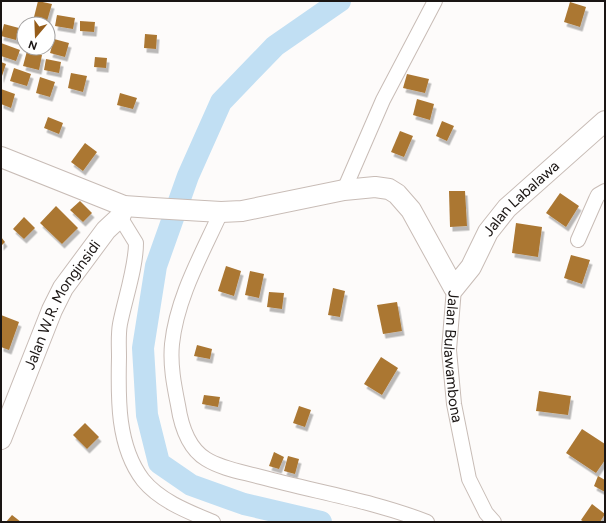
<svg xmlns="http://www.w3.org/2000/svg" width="606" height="523" font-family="Figtree,sans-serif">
  <defs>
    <filter id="shadow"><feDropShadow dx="2.5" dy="4.5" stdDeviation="0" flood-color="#0004"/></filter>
  </defs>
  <rect width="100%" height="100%" fill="#fdfbfa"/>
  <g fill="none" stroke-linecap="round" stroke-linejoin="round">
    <!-- river -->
    <path stroke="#c1dff3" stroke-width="22" d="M321 522 244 504 191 485 159 463 147 415 143 348 156 266 188 176 221 102 275 46 340 1"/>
  </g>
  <!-- building -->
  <g fill="#ab7733" filter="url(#shadow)">
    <path d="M38 1 52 4 47 21 34 17Z"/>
    <path d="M570 2 586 7 580 27 564 22Z"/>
    <path d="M57 15 75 18 73 29 55 26Z"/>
    <path d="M80 21 95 22 94 32 80 31Z"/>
    <path d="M4 24 19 28 16 40 1 36Z"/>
    <path d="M145 34 157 35 156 49 144 48Z"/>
    <path d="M54 39 69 43 65 57 50 53Z"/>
    <path d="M1 43 20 50 16 61 1 56Z"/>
    <path d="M27 51 42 55 39 70 23 66Z"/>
    <path d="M95 57 107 58 106 68 94 67Z"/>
    <path d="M46 59 61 62 59 73 44 70Z"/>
    <path d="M1 62 6 64 1 79Z"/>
    <path d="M14 68 31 74 27 86 10 81Z"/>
    <path d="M71 73 87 76 83 92 68 88Z"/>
    <path d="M407 74 429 79 425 93 403 88Z"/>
    <path d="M40 77 55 82 50 97 36 93Z"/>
    <path d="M1 89 15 94 11 108 1 104Z"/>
    <path d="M120 93 137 98 133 109 117 105Z"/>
    <path d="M417 99 434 104 430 120 413 115Z"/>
    <path d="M48 117 63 123 59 134 44 128Z"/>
    <path d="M442 121 454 126 447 141 436 136Z"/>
    <path d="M400 131 413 136 404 157 391 152Z"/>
    <path d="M85 143 97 152 83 171 71 162Z"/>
    <path d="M449 191H465L467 226 450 227Z"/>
    <path d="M560 193 579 206 566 227 546 213Z"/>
    <path d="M80 201 92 213 83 222 70 210Z"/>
    <path d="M56 206 78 228 62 244 40 223Z"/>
    <path d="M24 217 35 228 24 239 13 229Z"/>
    <path d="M516 223 542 227 538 257 512 253Z"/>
    <path d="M1 237 5 242 1 246Z"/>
    <path d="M571 255 590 260 582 284 564 278Z"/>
    <path d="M226 266 241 271 234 296 218 291Z"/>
    <path d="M250 271 264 274 259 298 245 295Z"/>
    <path d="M333 288 345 291 340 317 328 315Z"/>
    <path d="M269 292 284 293 282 309 267 307Z"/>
    <path d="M397 302 402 331 383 334 377 305Z"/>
    <path d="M1 315 19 322 9 350 1 347Z"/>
    <path d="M197 345 212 349 210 359 194 356Z"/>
    <path d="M381 357 398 368 382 395 364 384Z"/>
    <path d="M539 391 571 396 568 415 536 411Z"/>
    <path d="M204 395 220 397 218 407 202 404Z"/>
    <path d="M299 406 311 410 305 427 293 423Z"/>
    <path d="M85 423 99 437 87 449 73 435Z"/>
    <path d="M582 429 605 444V460L596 473 566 453Z"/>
    <path d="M274 452 284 457 279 469 269 466Z"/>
    <path d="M288 456 299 459 295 474 284 471Z"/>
    <path d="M598 476 605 480V492L594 486Z"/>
    <path d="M592 504 605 514 600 522H584L581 520Z"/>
    <path d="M12 515 21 522H6Z"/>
  </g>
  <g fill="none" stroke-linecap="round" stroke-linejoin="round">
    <!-- minor casing -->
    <g stroke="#c8bcb6" stroke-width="16">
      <g id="minor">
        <path d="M344 190 383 100 435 1"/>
        <path d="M221 212C202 254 177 297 172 344 170 365 174 385 178 405 181 425 188 448 206 459 222 469 243 472 261 477 316 492 374 501 427 522"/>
        <path d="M120 217 136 243C136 267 125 299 120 324 118 335 119 346 119 357 118 398 117 446 143 480 160 501 189 512 213 522"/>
        <path d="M578 240 596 199 598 195 605 191"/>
        <path id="s1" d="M454 288 449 350 454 404 469 479 486 513 494 522"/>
      </g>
    </g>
    <!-- secondary casing -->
    <g stroke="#c8bcb6" stroke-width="22">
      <g id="secondary">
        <path id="s2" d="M1 157 124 206 153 208 221 212 242 211 344 190 375 187 389 189 397 194 411 210 454 288 471 267 488 232 507 208 605 121"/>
        <path id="s3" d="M1 439 52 310 63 288 106 230 120 217 124 206"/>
      </g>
    </g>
    <!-- minor -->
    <use href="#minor" stroke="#fff" stroke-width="14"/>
    <!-- secondary -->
    <use href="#secondary" stroke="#fff" stroke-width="20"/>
  </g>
  <g text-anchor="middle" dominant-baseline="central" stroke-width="3" stroke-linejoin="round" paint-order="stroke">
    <!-- street labels -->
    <g font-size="15" fill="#1a1513" stroke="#fff">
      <text stroke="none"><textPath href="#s2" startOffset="633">Jalan Labalawa</textPath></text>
      <text stroke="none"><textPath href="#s3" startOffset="148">Jalan W.R. Monginsidi</textPath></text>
      <text stroke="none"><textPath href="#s1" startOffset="69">Jalan Bulawambona</textPath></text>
    </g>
  </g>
  <!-- border -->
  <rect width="606" height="523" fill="none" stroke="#1a1513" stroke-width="4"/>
  <!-- north arrow -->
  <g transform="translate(36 36) rotate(199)"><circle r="19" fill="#ffffff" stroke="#a3a1a1"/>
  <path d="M0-3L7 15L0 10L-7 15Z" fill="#965d1a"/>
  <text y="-6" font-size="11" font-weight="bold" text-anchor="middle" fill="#1a1513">N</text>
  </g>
</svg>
